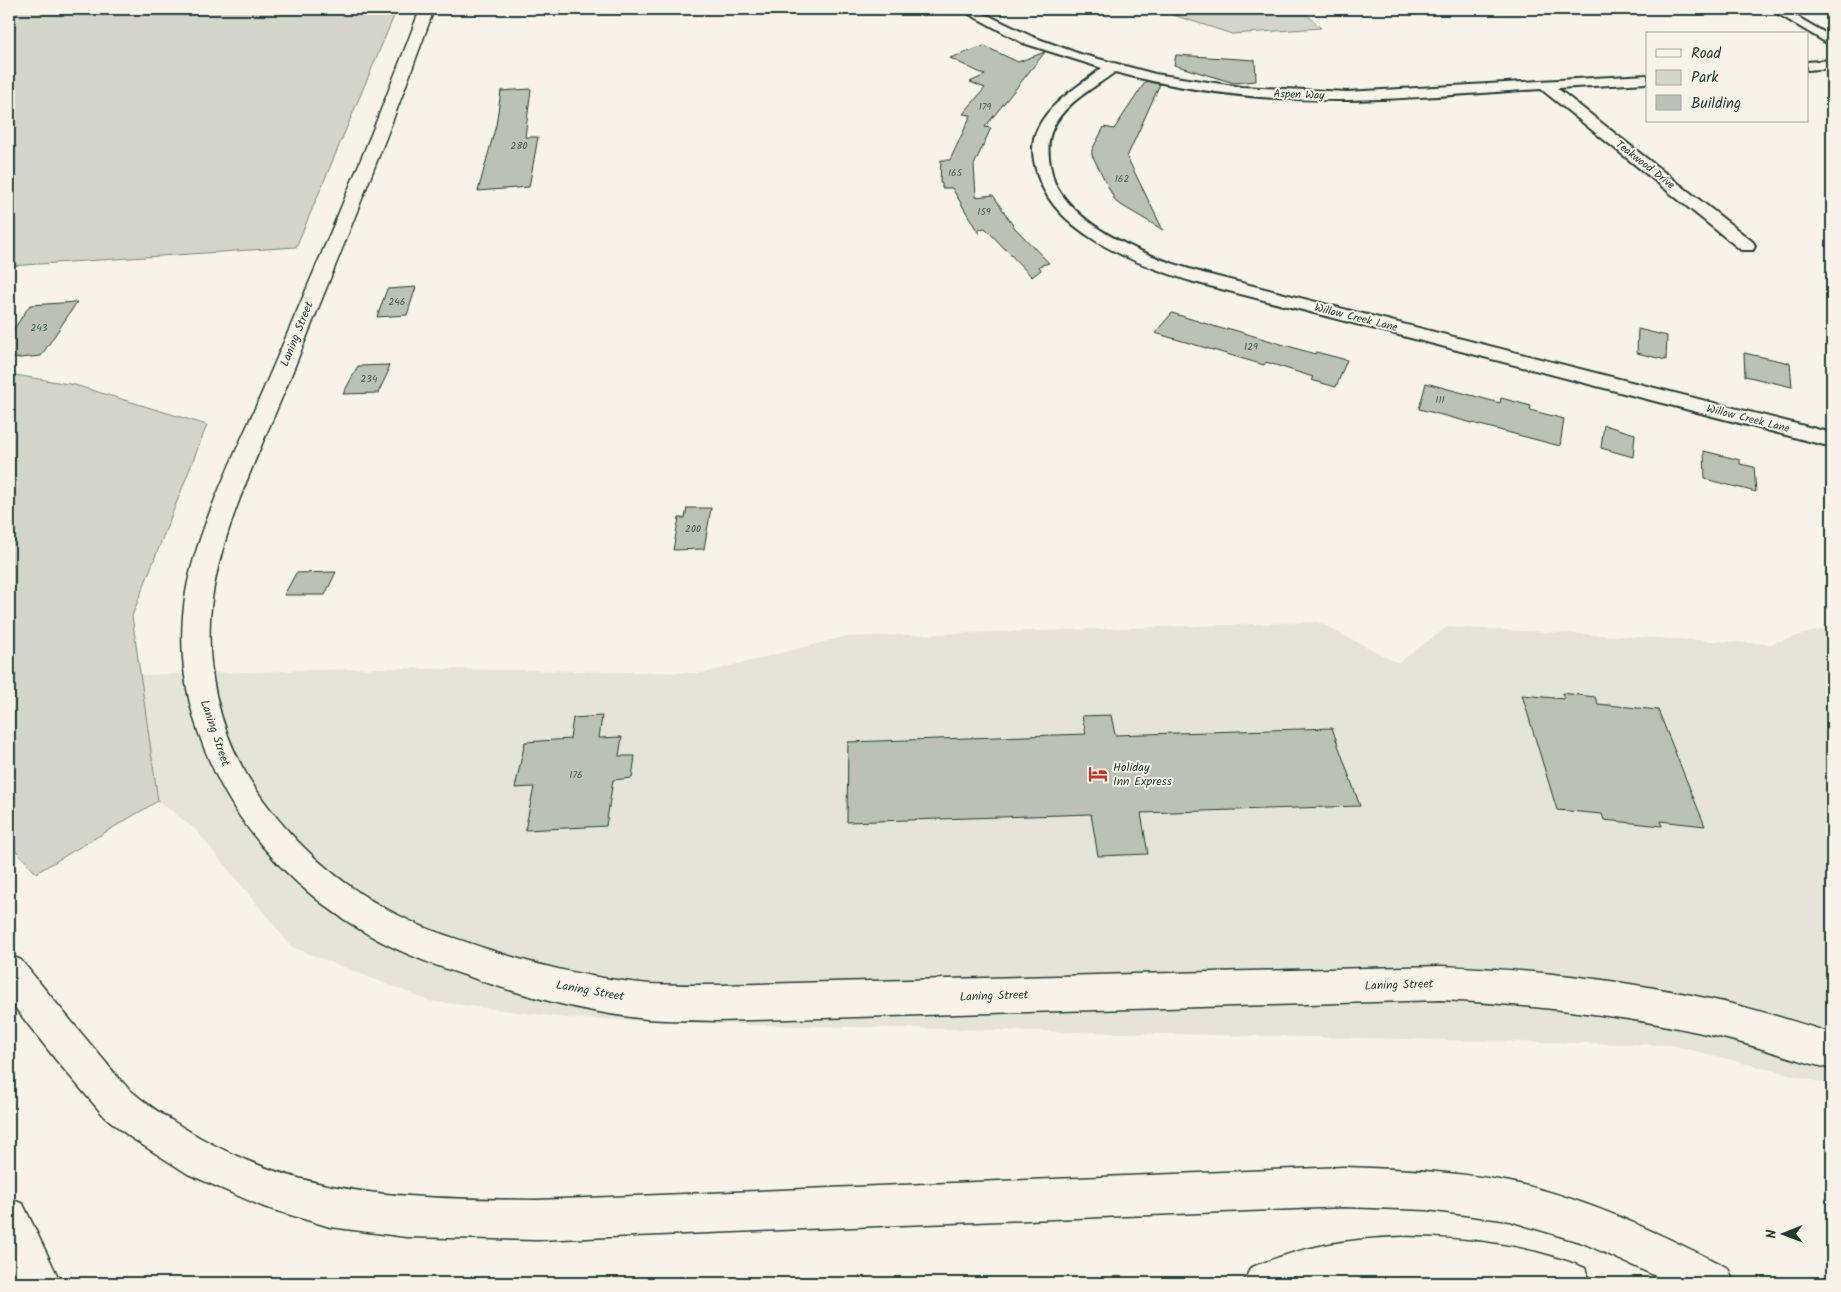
<svg xmlns="http://www.w3.org/2000/svg" width="1841" height="1292" font-family="Kalam,sans-serif">
  <rect width="100%" height="100%" fill="#f7f3e8"/>
  <filter id="ink" filterUnits="userSpaceOnUse"><feTurbulence type="fractalNoise" baseFrequency=".02" numOctaves="2"/><feDisplacementMap in="SourceGraphic" scale="10" xChannelSelector="R" yChannelSelector="G"/><feConvolveMatrix kernelMatrix="1 2 1 2 8 2 1 2 1" color-interpolation-filters="sRGB"/></filter>
  <g filter="url(#ink)">
    <!-- built -->
    <path fill="#e5e4d9" d="M1318 622 1398 663 1447 627 1770 644 1832 626V1085L1671 1045 758 1025 566 1018 430 1001 292 947 195 829 158 801 140 675 383 668 704 673 843 637Z"/>
    <!-- green -->
    <g fill="#d3d5ca" stroke="#79897f">
      <path d="M9 9H397L296 247 9 266Z"/>
      <path d="M1155 9H1301L1321 28 1232 34Z"/>
      <path d="M9 374 75 385 207 425 132 616 158 801 36 873 9 843Z"/>
    </g>
    <!-- building -->
    <g fill="#bbc1b6" stroke="#1f3d34">
      <path d="M984 46 1018 62 1045 52 985 127 991 128 974 165 976 197 993 195 1014 227 1049 263 1039 266 1041 270 1032 277 985 228 979 229V234L952 188H942V183H940L941 160H950L971 115 963 114 985 88 970 82 985 75 950 58Z"/>
      <path d="M1176 55 1255 60 1256 81 1234 83 1174 65Z"/>
      <path d="M1146 81 1160 84 1127 157 1163 230 1116 202 1092 155V150L1104 127 1114 129Z"/>
      <path d="M531 89 525 137H538L529 187 478 191 496 125 501 91Z"/>
      <path d="M416 287 407 315 377 317 387 289Z"/>
      <path d="M77 302 41 356 9 359V336L30 305Z"/>
      <path d="M1172 313 1226 330 1227 328 1315 354 1316 352 1347 360 1336 387 1311 380 1313 377 1266 362 1264 365 1155 333Z"/>
      <path d="M1638 329 1667 336 1666 360 1637 353Z"/>
      <path d="M1744 353 1790 363 1792 387 1745 376Z"/>
      <path d="M389 365 387 370H389L378 393 343 394 358 366Z"/>
      <path d="M1426 383 1500 403 1501 398 1531 406 1530 410 1564 419 1560 446 1419 409Z"/>
      <path d="M1604 425 1635 434 1633 457 1601 448Z"/>
      <path d="M1704 451 1740 460V464L1754 467 1756 492 1705 479Z"/>
      <path d="M687 508H711L704 549 673 550 679 518H685Z"/>
      <path d="M336 572 325 595H284L296 573Z"/>
      <path d="M1562 693 1595 697 1598 704 1658 710 1705 826 1660 821 1662 826 1604 820 1602 814 1557 810 1522 695 1564 699Z"/>
      <path d="M1111 715 1115 735 1332 728 1360 806 1141 813 1148 854 1098 856 1091 814 847 822 848 742 1086 734 1082 716Z"/>
      <path d="M602 716 599 738 622 737 619 756H635L632 778 613 780 606 826 525 830 534 787 515 788 525 742 570 739 573 718Z"/>
    </g>
    <g fill="none" stroke-linecap="round" stroke-linejoin="round">
      <!-- street casing -->
      <g stroke="#1f3d34" stroke-width="4">
        <g id="street">
          <path d="M960 9H975L1033 37 1080 54 1155 74 1241 87 1347 92 1647 75V83L1557 88 1753 242 1755 246 1753 250H1741L1541 89C1477 93 1412 99 1348 100 1270 101 1190 92 1115 72 1094 88 1064 103 1053 128 1047 139 1048 153 1050 165 1052 173 1053 181 1057 187 1084 234 1157 260 1206 274L1832 433V447L1194 282C1136 264 1048 232 1035 165 1032 153 1032 139 1038 128 1051 101 1080 86 1102 68L1023 43Z"/>
          <path d="M1770 9H1784L1832 37V46Z"/>
          <path d="M1832 60V68L1807 70V62Z"/>
        </g>
      </g>
      <!-- secondary casing -->
      <g stroke="#1f3d34" stroke-width="3">
        <path id="secondary" d="M420 9H434C389 135 338 259 288 383 260 451 219 533 211 607 205 664 218 727 248 777 285 838 343 890 408 920 432 932 459 939 484 948 538 966 594 979 650 984 673 985 695 985 718 985L1441 966C1535 970 1627 980 1719 1001 1757 1009 1794 1022 1832 1033V1069C1794 1060 1757 1046 1719 1037 1627 1015 1535 1005 1441 1000L718 1021C695 1020 671 1021 647 1019 589 1013 531 998 476 979 441 967 404 955 371 936 302 897 243 837 211 764 186 709 176 651 186 592 198 524 240 445 267 381 320 258 373 135 420 9Z"/>
      </g>
      <!-- highway casing -->
      <g stroke="#1f3d34" stroke-width="3">
        <g id="highway">
          <path d="M9 955 21 960C48 993 75 1026 103 1059 111 1069 119 1079 128 1088 149 1107 175 1123 199 1137 310 1200 414 1198 537 1200L1344 1167C1399 1169 1455 1171 1510 1182 1586 1198 1659 1233 1728 1268L1734 1283H1671L1583 1243 1510 1221 1427 1210 1344 1207 537 1240 406 1237 330 1227 264 1207 188 1174 130 1137 104 1116 56 1060 9 1000Z"/>
          <path d="M9 1198 23 1204 61 1283H19L9 1262Z"/>
          <path d="M1403 1237C1465 1238 1526 1244 1585 1268L1591 1283H1488L1438 1278 1403 1277 1335 1283H1244L1250 1268C1304 1246 1345 1239 1403 1237Z"/>
        </g>
      </g>
      <!-- street -->
      <use href="#street" fill="#f7f3e8" fill-rule="evenodd"/>
      <!-- secondary -->
      <use href="#secondary" fill="#f7f3e8" fill-rule="evenodd"/>
      <!-- highway -->
      <use href="#highway" fill="#f7f3e8" fill-rule="evenodd"/>
    </g>
  </g>
  <!-- icons -->
  <defs>
    <g id="hotel-bare" transform="scale(1.5)"><path d="M-6-4.5h1.5V1H6V5H4.5V3h-9V5H-6ZM-4 0a1.8 1.8 0 1 1 3.6 0ZM.5 0V-2.5h3Q6-2.5 6 0Z" fill="#c8321e" stroke="#f7f3e8" stroke-width="2.5" paint-order="stroke"/></g>
  </defs>
  <g fill-rule="evenodd">
    <use href="#hotel-bare" x="1098" y="774"/>
  </g>
  <g text-anchor="middle" dominant-baseline="central" stroke-width="4" stroke-linejoin="round" paint-order="stroke">
    <!-- number labels -->
    <g font-size="10" fill="#465e54">
      <text x="985" y="107">179</text>
      <text x="519" y="146">280</text>
      <text x="955" y="173">165</text>
      <text x="1122" y="179">162</text>
      <text x="984" y="212">159</text>
      <text x="397" y="302">246</text>
      <text x="39" y="328">243</text>
      <text x="1251" y="347">129</text>
      <text x="369" y="379">234</text>
      <text x="1440" y="400">111</text>
      <text x="693" y="529">200</text>
      <text x="576" y="775">176</text>
    </g>
    <!-- far-street labels -->
    <g font-size="11" fill="#1f3d34" stroke="#f7f3e8">
      <text transform="translate(1299 95) rotate(2)">Aspen Way</text>
      <text transform="translate(1645 165) rotate(38)">Teakwood Drive</text>
      <text transform="translate(1356 318) rotate(14)">Willow Creek Lane</text>
      <text transform="translate(1748 419) rotate(14)">Willow Creek Lane</text>
    </g>
    <!-- street labels -->
    <g font-size="12" fill="#1f3d34" stroke="#f7f3e8">
      <text transform="translate(297 334) rotate(-68)">Laning Street</text>
      <text transform="translate(215 733) rotate(71)">Laning Street</text>
      <text transform="translate(1399 985) rotate(-2)">Laning Street</text>
      <text transform="translate(590 991) rotate(10)">Laning Street</text>
      <text transform="translate(994 996) rotate(-2)">Laning Street</text>
    </g>
    <!-- poi labels -->
    <g font-size="12" fill="#1f3d34" stroke="#f7f3e8" text-anchor="start">
      <text x="1113" y="767">Holiday<tspan x="1113" dy="14">Inn Express</tspan></text>
    </g>
  </g>
  <!-- margin -->
  <rect width="1841" height="1292" fill="none" stroke="#f7f3e8" stroke-width="30"/>
  <rect x="15" y="15" width="1811" height="1262" fill="none" stroke="#1f3d34" stroke-width="2" filter="url(#ink)"/>
  <!-- legend -->
  <rect x="1646" y="32" width="162" height="90" fill="#f7f3e8" stroke="#a1aaa0"/>
  <rect x="1656" y="49" width="25" height="8" fill="#f7f3e8" stroke="#a1aaa0"/>
  <text x="1691" y="58" font-size="15" fill="#1f3d34">Road</text>
  <rect x="1656" y="70" width="25" height="15" fill="#d3d5ca" stroke="#a1aaa0"/>
  <text x="1691" y="82" font-size="15" fill="#1f3d34">Park</text>
  <rect x="1656" y="95" width="25" height="15" fill="#bbc1b6" stroke="#a1aaa0"/>
  <text x="1691" y="108" font-size="15" fill="#1f3d34">Building</text>
  <!-- north arrow -->
  <g transform="translate(1784 1234) rotate(269)" stroke="#f7f3e8" stroke-width="4" paint-order="stroke">
  <path d="M0-4L9 19L0 12L-9 19Z" fill="#1f3d34"/>
  <text y="-8" font-size="14" font-weight="bold" text-anchor="middle" fill="#1f3d34">N</text>
  </g>
</svg>
